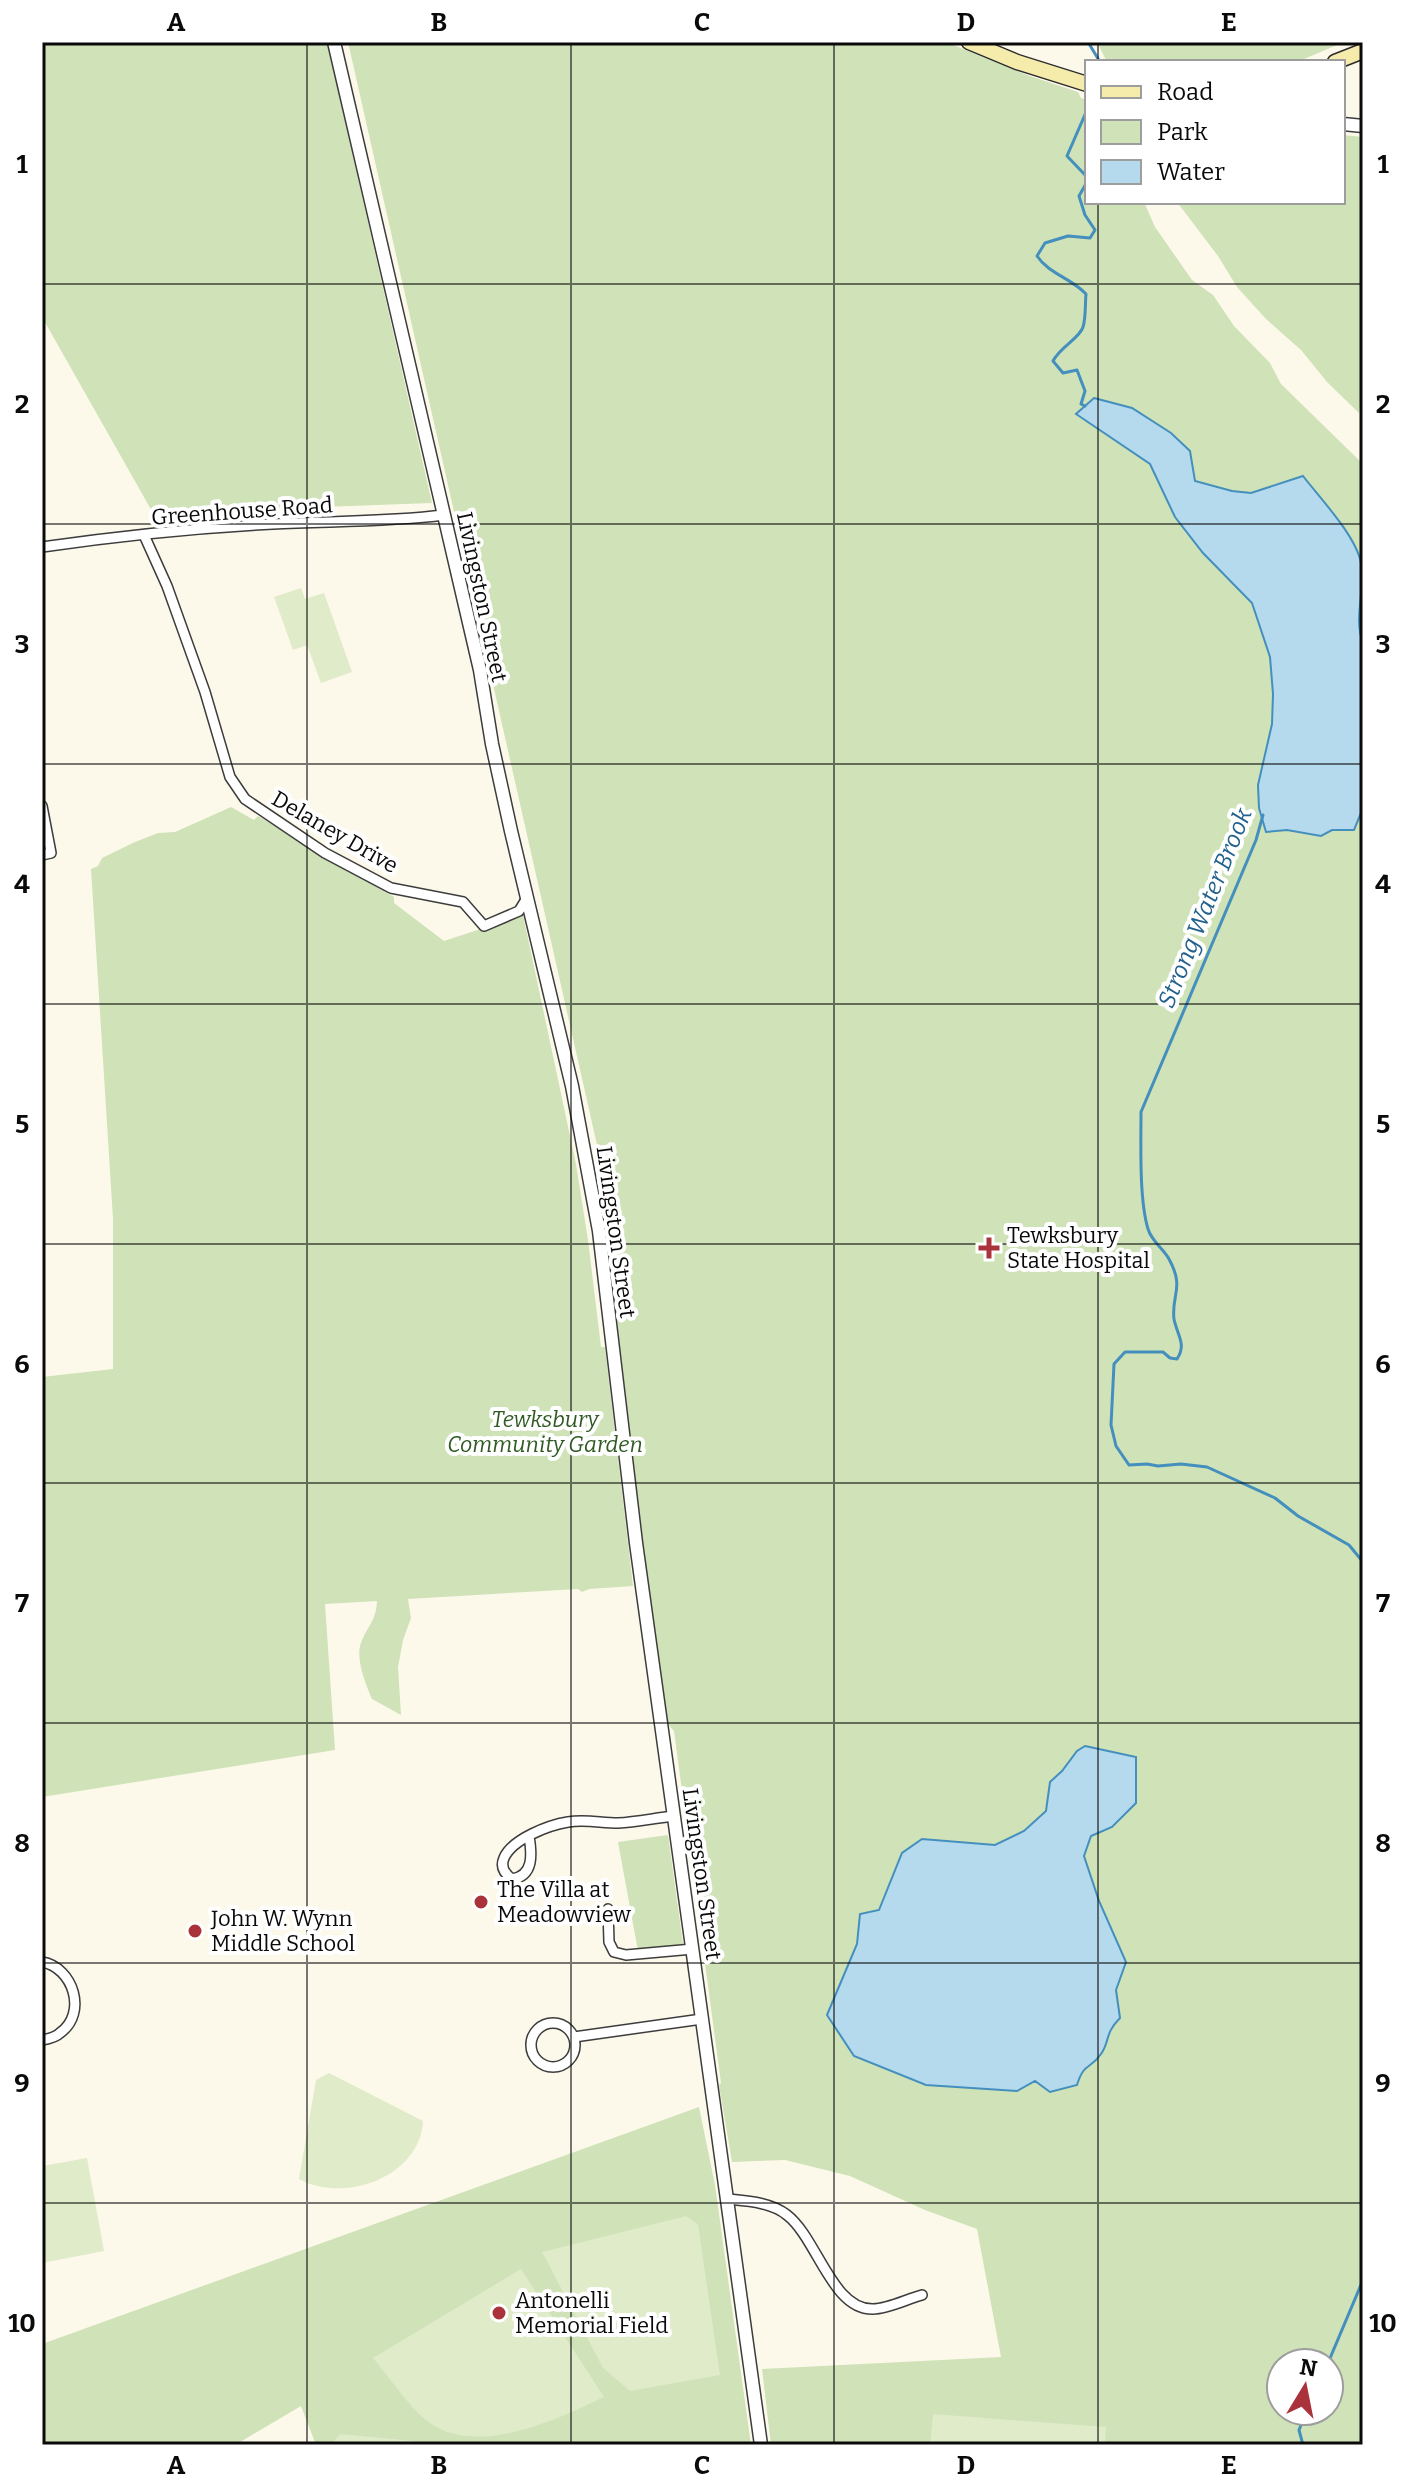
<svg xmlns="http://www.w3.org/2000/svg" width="1405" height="2487" font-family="Bitter,serif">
  <rect width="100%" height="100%" fill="#fdf9ea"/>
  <!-- green -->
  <g fill="#cfe2b8" fill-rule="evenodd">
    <path d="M42 42H327L432 503 153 513 42 317Z"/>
    <path d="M348 42H946L1027 75 1078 92 1081 98 1087 100V202H1144L1155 227 1192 280 1213 295 1234 326 1270 363 1281 384 1363 464V2445H771L762 2369 1001 2357 977 2229 925 2210 850 2176 785 2160 732 2162 719 2085 721 2083 674 1731 667 1723 657 1662 599 1168 602 1167ZM1281 2363H1329V2411H1281Z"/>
    <path d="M1097 42H1344L1297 62H1107Z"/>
    <path d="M1343 135 1363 137V407L1360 406 1359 413 1327 382 1301 350 1266 319 1237 287 1218 256 1177 202H1343Z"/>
    <path d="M231 807 254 820 258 816 394 897V903L444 941 523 915 576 1164 588 1240 601 1347H605L633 1586 589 1589 582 1592 578 1589 408 1599 411 1618 403 1640 398 1667 401 1715 372 1699C366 1685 355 1658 361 1643 367 1626 376 1622 377 1601L325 1604 335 1750 42 1797V1377L113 1369V1219L91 869 98 866 102 858 135 842 158 833 175 832Z"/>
    <path d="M668 1835 683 1944 638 1951 618 1842Z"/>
    <path d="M699 2107 715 2185 751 2445H316L301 2406 235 2445H42V2344Z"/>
  </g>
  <!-- pitch -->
  <g fill="#e0ebc9">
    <path d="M301 588 305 599 324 593 352 672 321 683 307 645 293 650 274 597Z"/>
    <path d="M329 2073 423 2121C420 2177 344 2204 299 2179L316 2080Z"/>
    <path d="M87 2158 104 2251 42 2263V2166Z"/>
    <path d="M686 2216 698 2224 720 2375 630 2391 603 2368 542 2252Z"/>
    <path d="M521 2269 604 2397C554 2421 468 2462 420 2415 403 2398 389 2377 373 2358Z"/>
    <path d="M933 2414 1106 2427 1105 2445H930Z"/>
    <path d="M340 2434 413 2441 429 2445H331Z"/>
  </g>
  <!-- water -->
  <g fill="#b5daee" stroke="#448fbd" stroke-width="2">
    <path d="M1094 398 1132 408 1171 433 1190 451 1195 481 1232 491 1251 493 1303 476C1320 498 1356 536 1361 563 1366 590 1353 617 1363 643V808L1354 830H1332L1321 836 1287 830 1266 832 1259 808 1258 785 1272 724 1273 694 1270 657 1252 603 1203 553 1175 517 1150 464 1076 414Z"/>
    <path d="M1085 1746 1136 1757V1803L1112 1827 1091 1836 1084 1856 1099 1901 1126 1962 1116 1990 1120 2018C1104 2034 1110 2042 1101 2054 1090 2070 1084 2062 1077 2085L1050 2092 1035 2081 1017 2091 926 2085 854 2056 827 2015 857 1944 860 1914 879 1910 902 1853 922 1839 995 1845 1024 1831 1046 1811 1050 1782 1062 1771 1077 1751Z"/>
  </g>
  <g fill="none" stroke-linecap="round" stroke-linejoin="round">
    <!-- stream -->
    <g stroke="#448fbd" stroke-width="3">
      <path d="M1088 42 1100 62"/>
      <path d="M1087 110 1067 156 1087 177"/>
      <path d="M1085 406 1081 404 1085 391 1077 370 1063 373 1053 361C1060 347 1080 338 1083 327 1086 318 1085 304 1086 294 1071 278 1049 274 1037 256L1045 243 1068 236 1090 238 1095 230 1085 215 1079 196 1087 182"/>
      <path d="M1263 815 1256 840 1141 1112C1141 1144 1139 1199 1148 1229 1152 1242 1163 1248 1169 1259 1185 1288 1171 1295 1174 1319 1177 1335 1187 1344 1177 1359L1170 1358 1163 1352H1125L1114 1364 1111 1425 1116 1446 1129 1465 1147 1464 1158 1466 1181 1464 1207 1467 1275 1498 1298 1516 1349 1545 1363 1562"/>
      <path d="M1328 2363 1363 2280"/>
      <path d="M1303 2445 1299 2430 1307 2411"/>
    </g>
    <!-- minor casing -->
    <g stroke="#3d3d3d" stroke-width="12">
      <g id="minor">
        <path d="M144 535 167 586 205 692 230 777 245 799 325 853 391 888 463 902 484 926 519 911 527 898"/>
        <path d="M42 547C118 536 196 528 273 524 330 521 387 522 444 515"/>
        <path d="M42 806 51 853 42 855"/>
        <path d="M529 1836C532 1854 534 1876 512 1879 505 1874 500 1867 504 1858 512 1839 549 1825 568 1822 585 1819 601 1823 618 1823 637 1822 655 1818 674 1816"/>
        <path d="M608 1909 609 1942 614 1952 626 1955 693 1949"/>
        <path d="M42 1962C73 1967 88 2013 60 2033 56 2037 48 2039 42 2040"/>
        <circle cx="553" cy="2045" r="22"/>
        <path d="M574 2037 702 2019"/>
        <path d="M727 2199C747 2201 771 2202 787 2215 817 2238 832 2310 873 2309 888 2309 907 2299 922 2295"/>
      </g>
    </g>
    <!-- tertiary casing -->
    <g stroke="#3d3d3d" stroke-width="15">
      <g id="tertiary">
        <path d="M334 42 480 670 492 744 511 831 572 1086 599 1231 636 1543 761 2445"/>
        <path d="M1343 124 1363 126"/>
      </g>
    </g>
    <!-- secondary casing -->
    <g stroke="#2c2c2c" stroke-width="17">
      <g id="secondary">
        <path d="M969 42 1017 62 1087 84"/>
        <path d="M1335 62 1363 51"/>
      </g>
    </g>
    <!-- minor -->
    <use href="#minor" stroke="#fff" stroke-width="9"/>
    <!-- tertiary -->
    <use href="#tertiary" stroke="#fff" stroke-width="12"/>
    <!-- secondary -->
    <use href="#secondary" stroke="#f5ecac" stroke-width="14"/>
  </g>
  <!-- grid -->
  <path fill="none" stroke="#0a0a0a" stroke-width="2" stroke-opacity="0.55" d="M307 42V2445M571 42V2445M834 42V2445M1098 42V62M1098 202V2445M42 284H1363M42 524H1363M42 764H1363M42 1004H1363M42 1244H1363M42 1483H1363M42 1723H1363M42 1963H1363M42 2203H1363"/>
  <!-- markers -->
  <g fill="#aa333b" stroke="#fff" stroke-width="3">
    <path d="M985 1236h8v8h8v8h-8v8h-8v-8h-8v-8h8z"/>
    <circle cx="481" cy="1902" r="8"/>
    <circle cx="195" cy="1931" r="8"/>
    <circle cx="499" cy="2313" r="8"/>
  </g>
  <g text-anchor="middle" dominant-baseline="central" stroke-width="8" stroke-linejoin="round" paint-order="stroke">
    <!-- street labels -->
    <g font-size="22" fill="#0a0a0a" stroke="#fff">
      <text transform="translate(242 511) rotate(-4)">Greenhouse Road</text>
      <text transform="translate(482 597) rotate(78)">Livingston Street</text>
      <text transform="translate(335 832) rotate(30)">Delaney Drive</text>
      <text transform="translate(616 1232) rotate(82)">Livingston Street</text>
      <text transform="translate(702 1874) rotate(82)">Livingston Street</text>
    </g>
    <!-- poi labels -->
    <g font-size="22" fill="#0a0a0a" stroke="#fff" text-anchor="start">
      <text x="1007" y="1235">Tewksbury<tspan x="1007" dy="25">State Hospital</tspan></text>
      <text x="497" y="1889">The Villa at<tspan x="497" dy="25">Meadowview</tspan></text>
      <text x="211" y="1918">John W. Wynn<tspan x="211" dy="25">Middle School</tspan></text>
      <text x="515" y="2300">Antonelli<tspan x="515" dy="25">Memorial Field</tspan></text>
    </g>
    <!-- park labels -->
    <g font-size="22" font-style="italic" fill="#305a23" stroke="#fff">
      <text x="545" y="1419">Tewksbury<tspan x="545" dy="25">Community Garden</tspan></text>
    </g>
    <!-- water labels -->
    <g font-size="24" font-style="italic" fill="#23618d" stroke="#fff">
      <text transform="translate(1205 908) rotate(-68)">Strong Water Brook</text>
    </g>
  </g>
  <!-- border -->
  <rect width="1405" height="2487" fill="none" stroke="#ffffff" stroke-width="88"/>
  <!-- legend -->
  <rect x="1085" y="60" width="260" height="144" fill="#ffffff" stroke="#9d9d9d" stroke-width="2"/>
  <rect x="1101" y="86" width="40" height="12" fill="#f5ecac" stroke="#9d9d9d" stroke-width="2"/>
  <text x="1157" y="100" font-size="24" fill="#0a0a0a">Road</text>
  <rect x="1101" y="120" width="40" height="24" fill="#cfe2b8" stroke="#9d9d9d" stroke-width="2"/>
  <text x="1157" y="140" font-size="24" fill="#0a0a0a">Park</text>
  <rect x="1101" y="160" width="40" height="24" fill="#b5daee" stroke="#9d9d9d" stroke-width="2"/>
  <text x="1157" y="180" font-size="24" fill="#0a0a0a">Water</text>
  <!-- north arrow -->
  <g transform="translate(1305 2387) rotate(10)"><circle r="38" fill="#ffffff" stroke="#9d9d9d" stroke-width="2"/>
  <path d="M0-6L14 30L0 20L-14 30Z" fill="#aa333b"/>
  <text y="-12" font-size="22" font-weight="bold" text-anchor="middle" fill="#0a0a0a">N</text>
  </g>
  <rect x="44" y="44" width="1317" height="2399" fill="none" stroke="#0a0a0a" stroke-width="3"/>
  <g font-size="26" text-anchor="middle" font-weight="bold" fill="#0a0a0a">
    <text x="176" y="31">A</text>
    <text x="439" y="31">B</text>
    <text x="702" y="31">C</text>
    <text x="966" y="31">D</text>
    <text x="1229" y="31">E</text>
    <text x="22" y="173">1</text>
    <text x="1383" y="173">1</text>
    <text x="22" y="413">2</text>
    <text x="1383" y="413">2</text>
    <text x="22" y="653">3</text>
    <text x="1383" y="653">3</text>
    <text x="22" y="893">4</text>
    <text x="1383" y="893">4</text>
    <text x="22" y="1133">5</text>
    <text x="1383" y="1133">5</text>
    <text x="22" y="1373">6</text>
    <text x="1383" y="1373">6</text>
    <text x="22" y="1612">7</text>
    <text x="1383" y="1612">7</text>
    <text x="22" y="1852">8</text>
    <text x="1383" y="1852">8</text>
    <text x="22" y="2092">9</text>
    <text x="1383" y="2092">9</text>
    <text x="22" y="2332">10</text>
    <text x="1383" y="2332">10</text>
    <text x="176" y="2474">A</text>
    <text x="439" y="2474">B</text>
    <text x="702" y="2474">C</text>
    <text x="966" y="2474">D</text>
    <text x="1229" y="2474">E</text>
  </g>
</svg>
